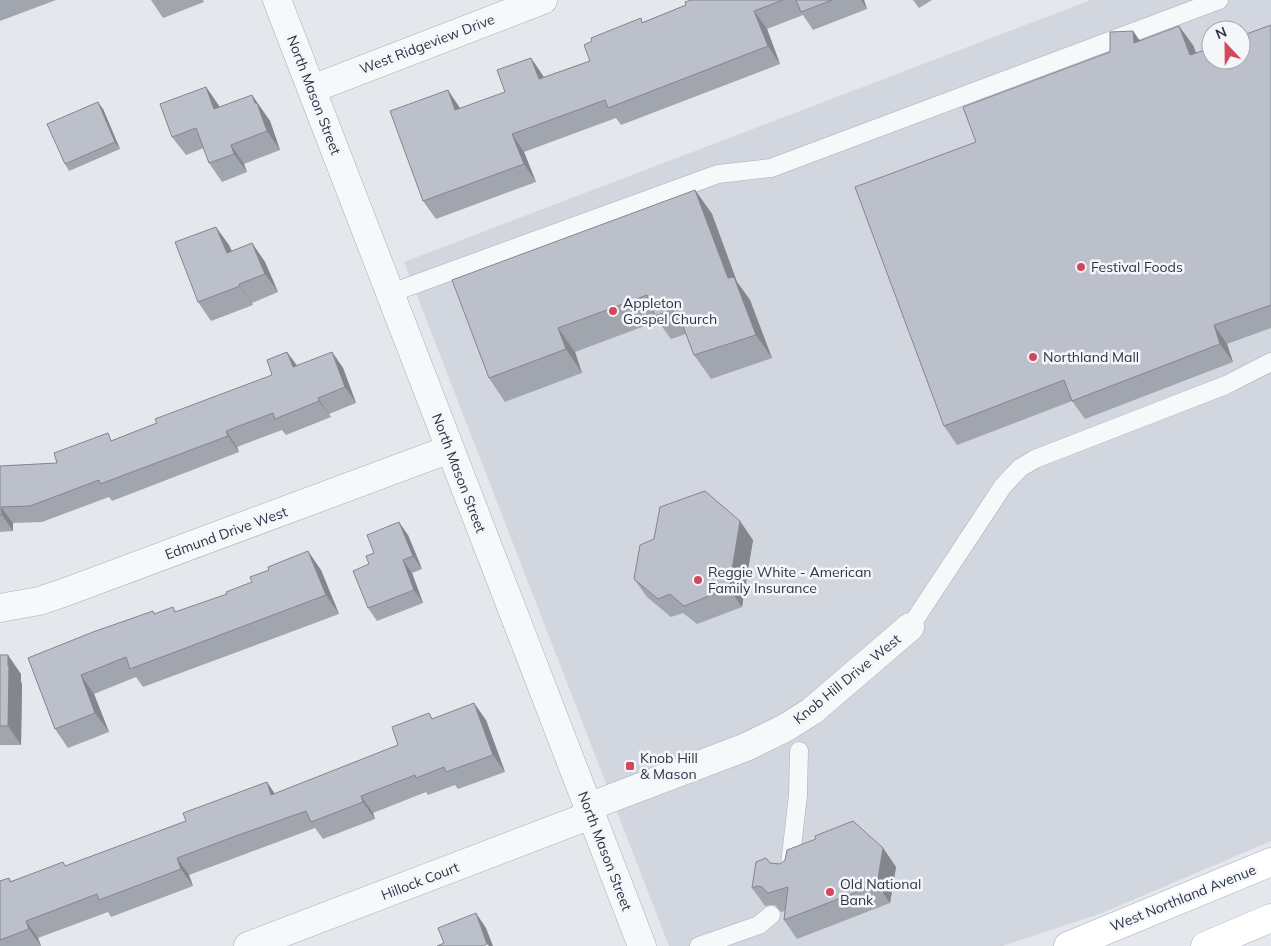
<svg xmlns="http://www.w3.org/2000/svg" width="1271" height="946" font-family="Mulish,sans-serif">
  <rect width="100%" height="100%" fill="#e4e7ec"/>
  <!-- built -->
  <path fill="#d2d6de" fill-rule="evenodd" d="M1091 0H1271V841L1102 913 1002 946H669L404 262ZM1211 30H1241V60H1211Z"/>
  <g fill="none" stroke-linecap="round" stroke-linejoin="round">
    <!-- service casing -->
    <g stroke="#a9aeb7" stroke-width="19">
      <g id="service">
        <path d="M391 293 718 174 771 168 1219 0"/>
        <path d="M910 627 1003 486 1020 468 1035 459 1226 385 1271 362"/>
        <path d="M789 873 798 795 799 751"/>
        <path d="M699 946 759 925 771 915"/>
      </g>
    </g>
    <!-- minor casing -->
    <g stroke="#a9aeb7" stroke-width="29">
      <g id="minor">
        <path d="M312 89 543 0"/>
        <path d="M0 608 39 601 63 593 450 449"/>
        <path d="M588 807 746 747 785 728 812 711 910 627"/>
        <path d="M248 946 591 815"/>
      </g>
    </g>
    <!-- tertiary casing -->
    <g stroke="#a9aeb7" stroke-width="29">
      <path id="tertiary" d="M277 0 642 946"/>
    </g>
    <!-- secondary casing -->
    <g stroke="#a9aeb7" stroke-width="29">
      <g id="secondary">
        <path d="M1068 946 1271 862"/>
        <path d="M1205 946 1271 918"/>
      </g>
    </g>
    <!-- service -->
    <use href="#service" stroke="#f7f8fa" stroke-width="18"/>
    <!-- minor -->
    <use href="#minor" stroke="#f7f8fa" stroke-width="28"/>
    <!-- tertiary -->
    <use href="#tertiary" stroke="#f7f8fa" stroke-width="28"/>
    <!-- secondary -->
    <use href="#secondary" stroke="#fff" stroke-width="28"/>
  </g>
  <!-- wall -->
  <g fill="#a1a5ae">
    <path d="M0 0H56L0 21Z"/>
    <path d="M151 0H203L204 2 163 18Z"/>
    <path d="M691 0H864L867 9 813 30 803 15 767 29 780 64 621 125 616 118 524 152 536 182 436 219 423 201 531 58 544 77 590 61 643 22 686 5Z"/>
    <path d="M913 0H932L919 8Z"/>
    <path d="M1271 25V328L1227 344 1233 362 1085 419 1072 401 957 445 944 426 1110 52 1133 31 1140 41 1193 45 1196 53Z"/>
    <path d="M206 87 220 107 252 95 270 121 280 150 244 164 247 172 222 182 209 163 204 148 186 155 172 137Z"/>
    <path d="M103 109 120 149 69 171 65 164Z"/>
    <path d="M695 190 712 214 737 282 750 300 772 358 711 379 694 355 686 334 671 339 658 321 575 352 582 373 505 402 489 378Z"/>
    <path d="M252 243 265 262 278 292 252 303 253 305 211 321 198 302 229 245 232 251Z"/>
    <path d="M332 352 343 368 356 403 329 414 331 417 286 435 282 430 237 447 239 452 112 501 109 497 42 522 13 523V531L0 532V466L57 463 113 440 157 423Z"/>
    <path d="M408 535 422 569 412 573 423 603 377 621 368 608 369 564 374 553Z"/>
    <path d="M654 539 753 540 742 607 697 624 683 613 671 617 647 597 634 579Z"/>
    <path d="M321 570 339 614 143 687 136 677 94 694 109 732 68 748 55 729 28 658 153 611 155 614 173 607 176 612Z"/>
    <path d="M0 655 21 674V682L22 684 21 745H0Z"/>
    <path d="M433 718 486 720 505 772 458 789 455 785 428 795 426 792 373 813 375 819 323 839 315 828 189 875 193 886 111 917 108 912 38 938 41 946H0V881L9 878 11 881 66 866 186 821 267 782 275 794 398 745Z"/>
    <path d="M883 848 896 867 890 903 797 939 784 920 785 911 781 912 775 905H770L765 906 752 888 770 863 780 864Z"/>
  </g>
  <!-- shaded-wall -->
  <g fill="#83868d">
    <path d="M861 0H864L867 9Z"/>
    <path d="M754 11 767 29 780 64 768 46Z"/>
    <path d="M1179 26 1193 45 1204 74 1190 55Z"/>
    <path d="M1133 31 1146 50 1134 43Z"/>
    <path d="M531 58 543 76 551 97 539 79Z"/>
    <path d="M206 87 219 106 227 128 214 109Z"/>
    <path d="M448 90 460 108 468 128 455 110Z"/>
    <path d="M252 95 270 121 280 150 267 131Z"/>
    <path d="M98 102 103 109 120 149 115 142Z"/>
    <path d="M512 134 524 152 536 182 524 164Z"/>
    <path d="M231 145 244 164 247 172 234 154Z"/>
    <path d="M695 190 712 214 737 282 750 300 772 358 756 335 728 278Z"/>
    <path d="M216 227 229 245 240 272 227 253Z"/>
    <path d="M252 243 265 262 278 292 265 274Z"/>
    <path d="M239 284 252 303 253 305 240 286Z"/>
    <path d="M1214 325 1227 344 1233 362 1220 344Z"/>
    <path d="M558 328 575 352 582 373 566 349Z"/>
    <path d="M287 352 299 368 293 367Z"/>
    <path d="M332 352 343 368 356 403 345 387Z"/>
    <path d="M318 398 329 414 331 417 319 401Z"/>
    <path d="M226 431 237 447 239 452 228 436Z"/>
    <path d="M1 507 13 523V531L2 515Z"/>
    <path d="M740 521 753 540 742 607 729 588Z"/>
    <path d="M399 522 408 535 422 569 413 556Z"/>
    <path d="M308 551 321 570 339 614 326 595Z"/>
    <path d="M403 560 412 573 423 603 414 590Z"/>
    <path d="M8 655 21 674V682L22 684 21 745 8 726Z"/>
    <path d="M81 675 94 694 109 732 95 713Z"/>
    <path d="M474 703 486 720 505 772 493 755Z"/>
    <path d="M267 782 278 799 271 795Z"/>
    <path d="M361 796 373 813 375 819 363 802Z"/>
    <path d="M883 848 896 867 890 903 877 884Z"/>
    <path d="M177 858 189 875 193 886 181 869Z"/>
    <path d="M476 913 486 928 493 946H489L487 944Z"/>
    <path d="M26 921 38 938 41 946 29 929Z"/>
  </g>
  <!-- building -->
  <g fill="#bbc0ca" stroke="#83868d">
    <path d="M691 0H783L754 11 768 46 608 108 605 100 512 134 524 164 423 201 390 111 448 90 455 110 505 92 497 70 531 58 539 79 590 61 584 45 592 41 591 38 641 18 642 23 686 5 685 2Z"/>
    <path d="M796 0H832L801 12Z"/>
    <path d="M1271 25V305L1214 325 1220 344 1072 401 1064 380 944 426 855 187 976 142 963 107 1110 52V32L1133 31 1134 43 1179 26 1190 55 1211 48V60H1241V36Z"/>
    <path d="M206 87 214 109 252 95 255 103H257L267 131 231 145 234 154 209 163 196 128 172 137 160 104Z"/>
    <path d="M98 102 115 142 65 164 47 124Z"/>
    <path d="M695 190 728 278 734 277 756 335 694 355 676 308 655 316 647 295 558 328 566 349 489 378 452 280Z"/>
    <path d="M216 227 227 253 252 243 265 274 239 284 240 286 198 302 175 242Z"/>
    <path d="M287 352 293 367 332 352 345 387 318 398 319 401 275 419 273 413 226 431 228 436 100 484 99 480 30 506 1 507 2 515H0V466L57 463 54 453 108 433 111 441 157 423 155 419 272 375 267 360Z"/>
    <path d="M705 491 740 521 729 588 684 606 670 594 658 599 634 579 640 545 654 539 660 507Z"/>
    <path d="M399 522 413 556 403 560 414 590 368 608 353 571 369 564 366 556 374 553 367 535Z"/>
    <path d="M308 551 326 595 130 669 126 657 81 675 95 713 55 729 28 658 93 632 153 611 154 614 173 607 175 612 227 594 226 592 252 582 250 577 269 570 268 567Z"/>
    <path d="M0 655H8V666H9L8 726H0Z"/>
    <path d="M474 703 493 755 446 772 444 767 416 778 415 775 361 796 363 802 311 822 306 811 233 837 177 858 181 869 99 900 97 894 26 921 29 929 0 940V881L9 878 10 882 63 862 65 866 186 821 183 813 267 782 271 795 398 745 392 727 429 713 432 719Z"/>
    <path d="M853 821 883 848 877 884 784 920 788 887 768 893 762 887 757 886 752 888 756 862 766 858 770 863 780 864 785 860 787 850 816 839 815 836Z"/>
    <path d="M476 913 487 944 483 946H437L444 943 438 928Z"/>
  </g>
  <!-- markers -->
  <g fill="#d1495b" stroke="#f4f6f9" stroke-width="2">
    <circle cx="1081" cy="267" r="5"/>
    <circle cx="613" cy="311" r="5"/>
    <circle cx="1033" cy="357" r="5"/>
    <circle cx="698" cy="580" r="5"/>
    <rect x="625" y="761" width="10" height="10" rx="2.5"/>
    <circle cx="830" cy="892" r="5"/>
  </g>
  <g text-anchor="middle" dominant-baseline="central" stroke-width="5" stroke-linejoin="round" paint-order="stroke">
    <!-- street labels -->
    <g font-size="14" fill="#2b3445" stroke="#f4f6f9">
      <text transform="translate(427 44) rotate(-21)">West Ridgeview Drive</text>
      <text transform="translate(314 95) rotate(69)">North Mason Street</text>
      <text transform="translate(459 473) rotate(69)">North Mason Street</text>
      <text transform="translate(226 533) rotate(-20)">Edmund Drive West</text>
      <text transform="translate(847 679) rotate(-39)">Knob Hill Drive West</text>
      <text transform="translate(605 851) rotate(69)">North Mason Street</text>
      <text transform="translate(420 881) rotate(-21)">Hillock Court</text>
      <text transform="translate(1183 898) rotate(-22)">West Northland Avenue</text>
    </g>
    <!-- poi labels -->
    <g font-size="14" fill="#2b3445" stroke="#f4f6f9" text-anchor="start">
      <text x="1091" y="267">Festival Foods</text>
      <text x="623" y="303">Appleton<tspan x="623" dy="16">Gospel Church</tspan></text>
      <text x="1043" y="357">Northland Mall</text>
      <text x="708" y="572">Reggie White - American<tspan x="708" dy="16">Family Insurance</tspan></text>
      <text x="640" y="758">Knob Hill<tspan x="640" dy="16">&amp; Mason</tspan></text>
      <text x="840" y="884">Old National<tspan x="840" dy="16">Bank</tspan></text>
    </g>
  </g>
  <!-- north arrow -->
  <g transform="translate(1226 45) rotate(338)"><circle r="24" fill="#f4f6f9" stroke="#a4a8b1"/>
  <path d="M0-4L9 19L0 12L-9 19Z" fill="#d1495b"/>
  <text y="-8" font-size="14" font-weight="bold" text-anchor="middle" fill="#2b3445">N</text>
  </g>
</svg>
